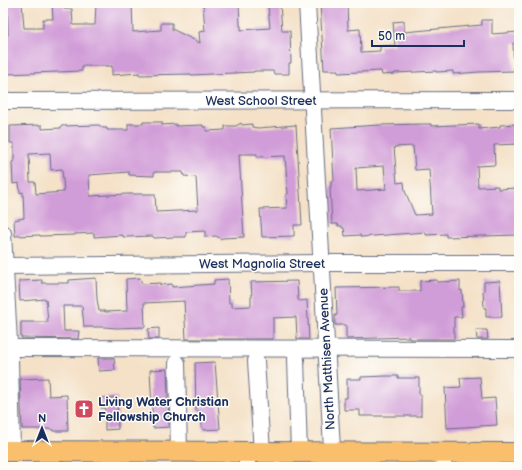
<svg xmlns="http://www.w3.org/2000/svg" width="522" height="470" font-family="'Balsamiq Sans',sans-serif">
  <rect width="100%" height="100%" fill="#fdfcf7"/>
  <filter id="ink" filterUnits="userSpaceOnUse"><feTurbulence type="fractalNoise" baseFrequency=".025" numOctaves="2"/><feDisplacementMap in="SourceGraphic" scale="8" xChannelSelector="R" yChannelSelector="G"/><feConvolveMatrix kernelMatrix="1 2 1 2 8 2 1 2 1" color-interpolation-filters="sRGB"/></filter>
  <filter id="wash" filterUnits="userSpaceOnUse"><feTurbulence type="fractalNoise" baseFrequency=".012" numOctaves="4" result="noise"/><feDisplacementMap in="SourceGraphic" scale="16" xChannelSelector="R" yChannelSelector="G"/><feGaussianBlur stdDeviation="0.9" result="paint"/><feColorMatrix in="noise" values="0 0 0 0 0 0 0 0 0 0 0 0 0 0 0 0 0 1.4 0 .05"/><feComposite in="paint" operator="in"/></filter>
  <g filter="url(#wash)">
    <rect width="100%" height="100%" fill="#f4e1c7"/>
    <g id="blocks">
      <!-- building -->
      <g fill="#d19dd8" fill-rule="evenodd">
        <path d="M7 3H22L24 28H43V19H53L52 3H64V9H72L73 25H95L96 3H132L133 32 161 30V23H172V29L200 43 199 32 205 31 203 3H239L240 26H241V30L270 28 268 5 280 4 282 31H290L291 63H289V74H274L273 71H254V72L191 75V74L139 75V73L112 75V66H82V71L6 74 3 35H8Z"/>
        <path d="M320 3H347L348 30 360 29 361 52 380 51V46L395 45 393 22 404 21V32L482 25V20H492V34L519 32V43H513L514 71 479 72 453 74V71L436 72V71L395 73V74L382 75 381 71 338 73V70H324Z"/>
        <path d="M143 122H162V125L176 124V126L203 125V127H206V131L225 130V126H236L241 123 242 125 252 124V127L258 128 296 125 302 225H294V236L262 237 260 209 287 208 286 194H288L285 156 257 157V154H239L244 237 222 238 221 239 216 236 205 237V231L186 232V237H175L154 238 153 236 126 237H123V235L94 237V233L75 234V235L40 236V235L15 236 14 220 24 218 23 192 20 193 19 183 13 184 12 162 14 161V143H10V126L42 125V129L61 128V126L99 125 103 128H107V130H128V124H143ZM50 153 51 170 62 169 64 192 36 194 35 182H30L29 154ZM129 172V175L154 176V172H183L184 176 196 177 198 210 156 212 155 194H127L90 196 89 175Z"/>
        <path d="M424 124H431V126L479 124V129L500 127V125L518 124 519 144 494 145 495 165 477 166 478 187 498 186V189L519 188V235L446 237V234L426 235V232L361 237 360 235 345 236 344 228H342V226H338V224H332L330 187H331V181H334L331 128 380 125ZM413 146 415 170 429 169 432 214 415 215 405 191 404 182 397 183 394 147ZM384 166 386 189 357 191 356 168Z"/>
        <path d="M96 278 97 299 99 311H105V312L127 311 126 279 140 278 142 284 160 283V285L172 284V287L214 284V280L228 279 229 303H232V307L251 306V297H252L251 282 297 281 298 300 300 301 307 300 309 339H297L296 317 273 318V339H186L184 301 144 303 145 327 117 328 104 327H84L82 306H63L64 331H79L78 339 21 338V322H48L46 299 20 301 19 281 42 280V283H69V280Z"/>
        <path d="M437 280V282L460 281V291L462 290 463 307H461L462 317H454V339H409V337L347 339 346 337V325H335V315H337L336 288 399 287V291H420V281Z"/>
        <path d="M500 281 502 317H486V308H484L483 291H484V282Z"/>
        <path d="M159 328V339H149L148 329Z"/>
        <path d="M476 330H487L488 339H477Z"/>
        <path d="M98 358H114L115 370 99 371Z"/>
        <path d="M215 362 220 429 203 430V428H202L201 411H196L195 363Z"/>
        <path d="M167 369 169 427 153 428 150 370Z"/>
        <path d="M387 376H398V378H419V394H421V416H360V410H344V398H347V379H361V377Z"/>
        <path d="M480 377 482 399 495 398 497 425 447 428 445 388 461 387 460 378Z"/>
        <path d="M48 378 49 396 67 395 68 431H53L52 429H22L20 379Z"/>
        <path d="M117 397 118 429 105 430V408H101V398Z"/>
      </g>
    </g>
  </g>
  <g filter="url(#ink)">
    <use href="#blocks" fill-opacity="0" stroke="#676d83" stroke-width="1"/>
    <g fill="none" stroke-linecap="round" stroke-linejoin="round">
      <!-- minor casing -->
      <g stroke="#676d83" stroke-width="18">
        <g id="minor">
          <path d="M307 3 333 467"/>
          <path d="M3 101 519 100"/>
          <path d="M3 233 10 360 12 451"/>
          <path d="M5 266 322 263H519"/>
          <path d="M10 348 519 349"/>
          <path d="M296 359 299 452"/>
          <path d="M256 361 262 452"/>
          <path d="M177 363 179 452"/>
          <path d="M247 452V467"/>
          <path d="M475 453 476 467"/>
          <path d="M443 467 444 453"/>
        </g>
      </g>
      <!-- major casing -->
      <g stroke="#676d83" stroke-width="22">
        <path id="major" d="M3 451 519 453"/>
      </g>
      <!-- minor -->
      <use href="#minor" stroke="#fff" stroke-width="16"/>
      <!-- major -->
      <use href="#major" stroke="#f9bf6c" stroke-width="20"/>
    </g>
  </g>
  <!-- icons -->
  <defs>
    <g id="church-square" transform="scale(1)"><rect x="-9" y="-9" width="18" height="18" rx="4" fill="#d1495b" stroke="#fdfcf7"/><path d="M-1.2-6h2.4v3.5h3.3v2.4h-3.3V6h-2.4V-.1h-3.3v-2.4h3.3Z" fill="#fff"/></g>
  </defs>
  <g fill-rule="evenodd">
    <use href="#church-square" x="84" y="409"/>
  </g>
  <g text-anchor="middle" dominant-baseline="central" stroke-width="3" stroke-linejoin="round" paint-order="stroke">
    <!-- street labels -->
    <g font-size="13" fill="#1b2f5e" stroke="#fdfcf7">
      <text x="261" y="101">West School Street</text>
      <text x="262" y="264">West Magnolia Street</text>
      <text transform="translate(327 359) rotate(-93)">North Matthisen Avenue</text>
    </g>
    <!-- poi labels -->
    <g font-size="13" font-weight="bold" fill="#1b2f5e" stroke="#fdfcf7" text-anchor="start">
      <text x="98" y="402">Living Water Christian<tspan x="98" dy="15">Fellowship Church</tspan></text>
    </g>
  </g>
  <!-- margin -->
  <rect width="522" height="470" fill="none" stroke="#fdfcf7" stroke-width="16"/>
  <!-- north arrow -->
  <g transform="translate(42 428)" stroke="#fdfcf7" stroke-width="3" paint-order="stroke">
  <path d="M0-3L7 15L0 10L-7 15Z" fill="#1b2f5e"/>
  <text y="-6" font-size="11" font-weight="bold" text-anchor="middle" fill="#1b2f5e">N</text>
  </g>
  <!-- scale -->
  <path d="M372 40v6h92v-6" fill="none" stroke="#1b2f5e" stroke-width="2"/>
  <text x="378" y="40" font-size="12" fill="#1b2f5e" stroke="#fdfcf7" stroke-width="3" paint-order="stroke">50 m</text>
</svg>
